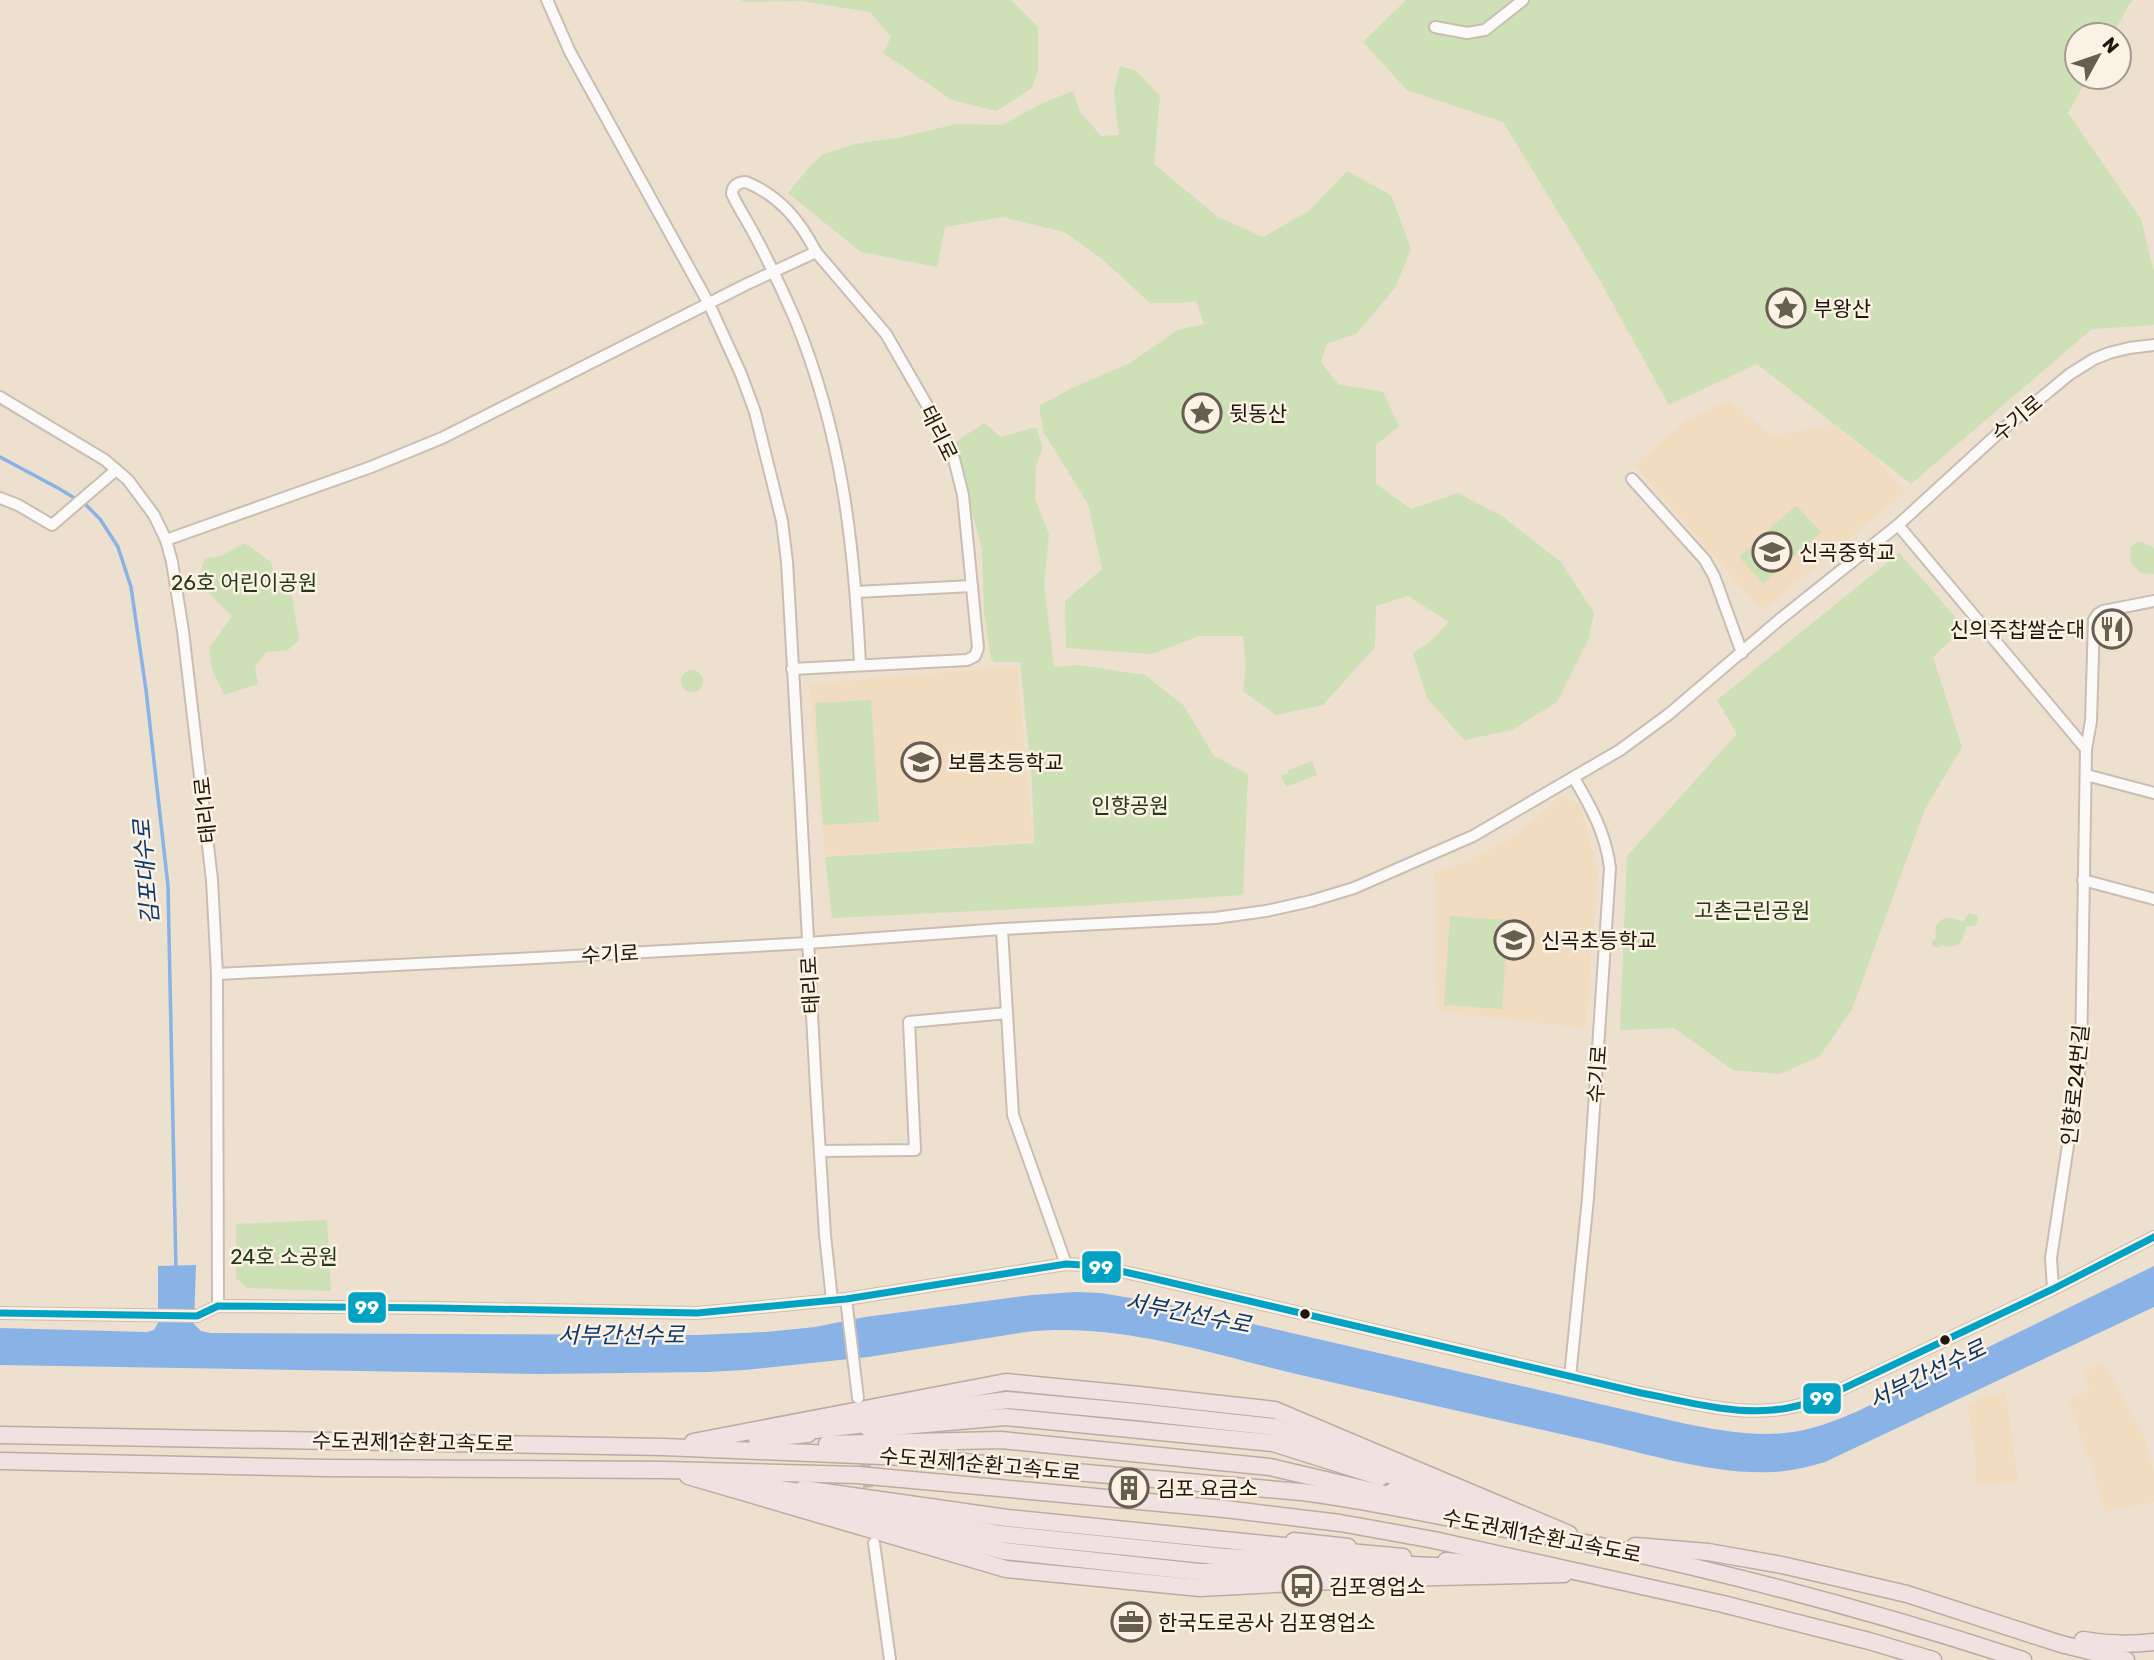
<svg xmlns="http://www.w3.org/2000/svg" width="2154" height="1660" font-family="Rubik,'Noto Sans KR',sans-serif">
  <rect width="100%" height="100%" fill="#ede0cf"/>
  <!-- built -->
  <g fill="#f1dcbf">
    <path d="M1729 400 1773 436 1832 424 1874 456 1905 492 1762 611 1634 465 1685 421Z"/>
    <path d="M1017 666 1033 841 825 856 809 684Z"/>
    <path d="M1561 796 1580 805 1598 871 1585 1028 1442 1012 1437 1008 1435 872 1471 860 1519 833Z"/>
    <path d="M2103 1362 2145 1438 2154 1473V1502L2104 1512 2090 1457 2087 1458 2069 1398 2090 1389 2083 1372Z"/>
    <path d="M2006 1393 2018 1482 1979 1486 1976 1479V1462L1968 1405 1987 1395Z"/>
  </g>
  <!-- green -->
  <g fill="#cee0b5">
    <path d="M740 0H1011L1038 27V71L1031 89 996 111 952 100 883 53 891 37 870 12 801 1 746 2Z"/>
    <path d="M1406 0H2132L2112 35H2077V77H2088L2068 113 2141 219 2154 272V325L2092 329 1911 484 1757 364 1669 405 1599 279 1503 122 1407 90 1363 42Z"/>
    <path d="M1120 66 1136 71 1160 96 1154 164 1218 217 1263 237 1309 211 1347 171 1391 195 1411 249 1395 288 1357 333 1327 344 1321 362 1338 384 1383 392 1399 426 1376 445V484L1411 509 1458 493 1502 516 1561 562 1594 613 1589 638 1557 702 1512 730 1464 740 1427 698 1413 653 1430 642 1449 622 1408 596 1376 606 1375 647 1323 705 1276 715 1243 691 1246 667 1243 636H1199L1152 654 1066 648 1065 601 1102 569 1088 504 1044 433 1039 406 1070 389 1128 364 1178 330 1204 324 1196 301 1182 303H1150L1102 259 1064 232 1003 217 945 227 937 267 861 252 788 193 811 165 824 154 855 144 902 137 956 124 1002 125 1043 103 1073 91 1080 112 1101 136 1119 135 1114 92Z"/>
    <path d="M984 423 1001 437 1036 427 1043 447 1036 466 1035 499 1049 534 1044 583 1054 667 1079 665 1145 675 1184 706 1214 756 1248 774 1243 895 1080 906 832 918 825 857 1034 843 1032 782 1020 662H994L991 658 984 614 982 550 954 443Z"/>
    <path d="M1796 505 1821 532 1763 584 1739 557Z"/>
    <path d="M2137 542H2142L2154 548V574L2140 573 2130 561 2131 547Z"/>
    <path d="M245 543 271 562 274 574 291 590 299 640 288 650 266 652 255 667 258 684 224 695 212 669 209 648 232 616C215 599 193 583 205 558L218 557Z"/>
    <path d="M1899 553 1964 627 1933 657 1962 747 1925 809 1852 1009 1820 1056 1780 1074 1733 1070 1674 1028 1620 1030 1627 856 1737 734 1717 700Z"/>
    <circle cx="692" cy="681" r="11"/>
    <path d="M871 700 879 822 823 825 815 703Z"/>
    <path d="M1312 761 1317 775 1286 787 1281 776 1287 774 1289 770Z"/>
    <path d="M1969 913 1977 915 1978 923 1973 926H1966C1964 940 1959 951 1942 945L1937 948 1932 946V941L1936 938C1933 917 1947 915 1963 922Z"/>
    <path d="M1450 916 1508 920 1502 1009 1444 1005Z"/>
    <path d="M327 1220 331 1291 247 1288 236 1278V1224Z"/>
  </g>
  <!-- water -->
  <path fill="#89b2e6" d="M196 1265 194 1324 201 1331 211 1333 698 1335 766 1332 815 1327 865 1317 1032 1295 1075 1292 1101 1293 1166 1304 1682 1423C1722 1431 1764 1439 1804 1430 1822 1426 1839 1419 1856 1412L2154 1266V1307L1825 1462C1808 1467 1791 1471 1773 1472 1714 1475 1648 1454 1591 1441 1491 1418 1391 1396 1292 1373 1205 1352 1116 1322 1026 1332L868 1357 745 1370 707 1372 539 1374 0 1365V1328L147 1332 154 1330 158 1323V1266Z"/>
  <g fill="none" stroke-linecap="round" stroke-linejoin="round">
    <!-- stream -->
    <path stroke="#89b2e6" stroke-width="3.5" d="M0 457 58 488 86 505 100 519 118 547 131 587 146 690 168 886 176 1271"/>
    <!-- minor-tunnel -->
    <path stroke="#c4b8a8" stroke-width="10" stroke-dasharray="10 5" stroke-linecap="butt" d="M860 1418 870 1503"/>
    <!-- minor casing -->
    <g stroke="#c9beb1" stroke-width="14">
      <g id="minor">
        <path d="M547 0 570 52 709 304 741 374 755 412 782 521 787 562 800 791 816 1089 825 1235 832 1300"/>
        <path d="M1435 27 1467 33 1485 30 1523 0"/>
        <path d="M816 252C800 221 780 196 746 182 738 182 732 186 732 194 738 207 746 219 753 232 768 260 782 289 795 319 842 434 854 542 860 664"/>
        <path d="M0 397 105 460 128 480 154 515 166 540 172 562 183 631 212 880 217 974 218 1306"/>
        <path d="M1632 479 1705 560 1714 576 1742 653"/>
        <path d="M0 498 18 505 52 525 116 470"/>
        <path d="M1898 525 2086 749"/>
        <path d="M166 540 371 467 442 438 747 284 816 252 886 334 936 421 954 459 963 495 978 648 975 656 967 660 792 669"/>
        <path d="M856 592 972 586"/>
        <path d="M2086 775 2154 793"/>
        <path d="M2083 880 2154 899"/>
        <path d="M1002 929 1013 1115 1066 1264"/>
        <path d="M217 974 517 959 808 943 1002 929 1215 918 1266 911 1311 901 1354 888 1473 836 1620 750 1669 714 1779 620 1898 525 2003 429 2070 374 2094 359 2109 353 2129 348 2154 345"/>
        <path d="M820 1151 915 1150 909 1022 1007 1013"/>
        <path d="M2053 1289 2051 1258 2081 1059 2086 749 2091 721 2094 620 2098 614 2103 611 2154 601"/>
        <path d="M846 1299 858 1398"/>
        <path d="M0 1313 197 1316 218 1306 437 1308 697 1313 846 1299 1066 1264 1098 1266 1147 1277 1641 1393C1684 1401 1729 1414 1772 1410 1789 1409 1805 1404 1821 1399L2053 1289 2154 1237"/>
        <path d="M1570 1377 1588 1198 1610 868C1606 834 1591 807 1574 778"/>
        <path d="M874 1543 890 1660"/>
      </g>
    </g>
    <!-- highway casing -->
    <g stroke="#bdaba3" stroke-width="19">
      <g id="highway">
        <path d="M864 1419 1007 1400 1137 1412 1274 1427 1391 1470"/>
        <path d="M869 1429 1005 1417 1273 1443 1381 1477"/>
        <path d="M798 1432 874 1423"/>
        <path d="M0 1435 663 1447 906 1457 1302 1492C1373 1501 1444 1517 1515 1531 1548 1537 1582 1541 1614 1549 1753 1579 1888 1616 2023 1660"/>
        <path d="M757 1439 808 1434"/>
        <path d="M693 1442 1006 1382 1139 1395 1275 1410 1569 1534"/>
        <path d="M827 1444 1001 1440 1270 1467 1402 1498"/>
        <path d="M0 1461 326 1468 665 1470 858 1475 1225 1509 1340 1523 1434 1540 1723 1604 1869 1641 1933 1660"/>
        <path d="M1381 1472 1463 1500"/>
        <path d="M688 1476 1006 1569 1200 1588 1392 1578 1564 1574"/>
        <path d="M737 1482 811 1494"/>
        <path d="M803 1489 1007 1518 1305 1548"/>
        <path d="M1393 1491 1456 1508"/>
        <path d="M798 1498 882 1516"/>
        <path d="M1448 1502 1511 1521"/>
        <path d="M881 1511 1000 1534 1225 1557 1306 1561"/>
        <path d="M872 1519 1004 1551 1200 1572H1307"/>
        <path d="M1294 1541 1348 1547"/>
        <path d="M1635 1546 1708 1552 1782 1565 1907 1594 2061 1644 2126 1660"/>
        <path d="M1338 1551 1403 1557"/>
        <path d="M1295 1553 1350 1557"/>
        <path d="M1446 1561 1515 1567"/>
        <path d="M1388 1564 1457 1567"/>
        <path d="M1296 1566 1399 1569"/>
        <path d="M2083 1640C2107 1644 2130 1645 2154 1642"/>
      </g>
    </g>
    <!-- minor -->
    <use href="#minor" stroke="#fcfaf8" stroke-width="10"/>
    <!-- highway -->
    <use href="#highway" stroke="#efe2e0" stroke-width="16"/>
    <!-- bus-1 casing -->
    <g stroke="#fbf2e5" stroke-width="12">
      <path id="bus-1" d="M0 1313 197 1316 218 1306 437 1308 697 1313 846 1299 1066 1264 1098 1266 1147 1277 1641 1393C1684 1401 1729 1414 1772 1410 1789 1409 1805 1404 1821 1399L2053 1289 2154 1237"/>
    </g>
    <!-- bus-1 -->
    <use href="#bus-1" stroke="#02a2c4" stroke-width="7"/>
  </g>
  <!-- icons -->
  <defs>
    <g id="sight-ring" transform="scale(2.0125)"><circle r="9.5" fill="#fbf2e5" stroke="#675d50" stroke-width="1.5"/><path d="M0-6L1.8-2.2L6-1.7L2.9 1.2L3.7 5.4L0 3.3L-3.7 5.4L-2.9 1.2L-6-1.7L-1.8-2.2Z" fill="#675d50"/></g>
    <g id="school-ring" transform="scale(2.0125)"><circle r="9.5" fill="#fbf2e5" stroke="#675d50" stroke-width="1.5"/><path d="M0-5L7-2L0 1L-7-2ZM-4 1L0 2.5L4 1V4Q0 6-4 4Z" fill="#675d50"/></g>
    <g id="restaurant-ring" transform="scale(2.0125)"><circle r="9.5" fill="#fbf2e5" stroke="#675d50" stroke-width="1.5"/><path d="M-5-6h1v4h1v-4h1v4h1v-4h1v5L-1.5 .5V6h-2V.5L-5-1ZM5-6V6H3V1.5H1.5Q1.5-4 5-6Z" fill="#675d50"/></g>
    <g id="building-ring" transform="scale(2.0125)"><circle r="9.5" fill="#fbf2e5" stroke="#675d50" stroke-width="1.5"/><path d="M-4-6H4V6H1V3H-1V6H-4ZM-2.5-4.3h1.7v1.8h-1.7ZM.8-4.3h1.7v1.8H.8ZM-2.5-1h1.7V.8h-1.7ZM.8-1h1.7V.8H.8Z" fill="#675d50"/></g>
    <g id="bus-ring" transform="scale(2.0125)"><circle r="9.5" fill="#fbf2e5" stroke="#675d50" stroke-width="1.5"/><path d="M-5-6H5V4H4V6H2V4H-2V6H-4V4H-5ZM-3.5-4V0h7V-4ZM-3.5 1.2v1.5H-2V1.2ZM2 1.2v1.5H3.5V1.2Z" fill="#675d50"/></g>
    <g id="office-ring" transform="scale(2.0125)"><circle r="9.5" fill="#fbf2e5" stroke="#675d50" stroke-width="1.5"/><path d="M-6-3h4V-5.5h4V-3h4V5H-6ZM-1-4.5V-3h2v-1.5ZM-6 0V1H6V0Z" fill="#675d50"/></g>
  </defs>
  <g fill-rule="evenodd">
    <use href="#sight-ring" x="1786" y="308"/>
    <use href="#sight-ring" x="1202" y="413"/>
    <use href="#school-ring" x="1772" y="552"/>
    <use href="#restaurant-ring" x="2112" y="629"/>
    <use href="#school-ring" x="921" y="762"/>
    <use href="#school-ring" x="1514" y="940"/>
    <use href="#building-ring" x="1129" y="1488"/>
    <use href="#bus-ring" x="1302" y="1586"/>
    <use href="#office-ring" x="1131" y="1622"/>
  </g>
  <!-- markers -->
  <g fill="#1f170b" stroke="#fbf2e5" stroke-width="2.5">
    <circle cx="1305" cy="1314" r="6"/>
    <circle cx="1945" cy="1340" r="6"/>
  </g>
  <g text-anchor="middle" dominant-baseline="central" stroke-width="5" stroke-linejoin="round" paint-order="stroke">
    <!-- poi labels -->
    <g font-size="21" fill="#1f170b" stroke="#fbf2e5" text-anchor="start">
      <text x="1813" y="308">부왕산</text>
      <text x="1229" y="413">뒷동산</text>
      <text x="1799" y="552">신곡중학교</text>
      <text x="2085" y="629" text-anchor="end">신의주찹쌀순대</text>
      <text x="948" y="762">보름초등학교</text>
      <text x="1541" y="940">신곡초등학교</text>
      <text x="1156" y="1488">김포 요금소</text>
      <text x="1329" y="1586">김포영업소</text>
      <text x="1158" y="1622">한국도로공사 김포영업소</text>
    </g>
    <!-- street labels -->
    <g font-size="21" fill="#1f170b" stroke="#fbf2e5">
      <text transform="translate(2017 418) rotate(-40)">수기로</text>
      <text transform="translate(939 433) rotate(64)">태리로</text>
      <text transform="translate(205 810) rotate(-96)">태리1로</text>
      <text transform="translate(610 954) rotate(-3)">수기로</text>
      <text transform="translate(810 985) rotate(-93)">태리로</text>
      <text transform="translate(1597 1074) rotate(-86)">수기로</text>
      <text transform="translate(2075 1085) rotate(-84)">인향로24번길</text>
      <text transform="translate(413 1442) rotate(1)">수도권제1순환고속도로</text>
      <text transform="translate(980 1464) rotate(5)">수도권제1순환고속도로</text>
      <text transform="translate(1542 1536) rotate(11)">수도권제1순환고속도로</text>
    </g>
    <!-- park labels -->
    <g font-size="21" fill="#233b15" stroke="#fbf2e5">
      <text x="244" y="582">26호 어린이공원</text>
      <text x="1130" y="805">인향공원</text>
      <text x="1752" y="910">고촌근린공원</text>
      <text x="284" y="1256">24호 소공원</text>
    </g>
    <!-- water labels -->
    <g font-size="23" font-style="italic" fill="#0b376b" stroke="#fbf2e5">
      <text transform="translate(146 872) rotate(-95)">김포대수로</text>
      <text transform="translate(1188 1313) rotate(11)">서부간선수로</text>
      <text x="621" y="1335">서부간선수로</text>
      <text transform="translate(1927 1374) rotate(-26)">서부간선수로</text>
    </g>
  </g>
  <g stroke="#fbf2e5" stroke-width="2.5">
    <rect x="1081" y="1250" width="41" height="34" rx="7" fill="#02a2c4"/>
    <rect x="347" y="1291" width="40" height="33" rx="7" fill="#02a2c4"/>
    <rect x="1802" y="1382" width="40" height="33" rx="7" fill="#02a2c4"/>
  </g>
  <g font-size="19" text-anchor="middle" font-weight="bold" fill="#fff">
    <text x="1101" y="1274">99</text>
    <text x="367" y="1314">99</text>
    <text x="1822" y="1405">99</text>
  </g>
  <!-- north arrow -->
  <g transform="translate(2098 56) rotate(50)"><circle r="33" fill="#fbf2e5" stroke="#a39a8e" stroke-width="2"/>
  <path d="M0-5L12 26L0 18L-12 26Z" fill="#675d50"/>
  <text y="-10" font-size="19" font-weight="bold" text-anchor="middle" fill="#1f170b">N</text>
  </g>
</svg>
